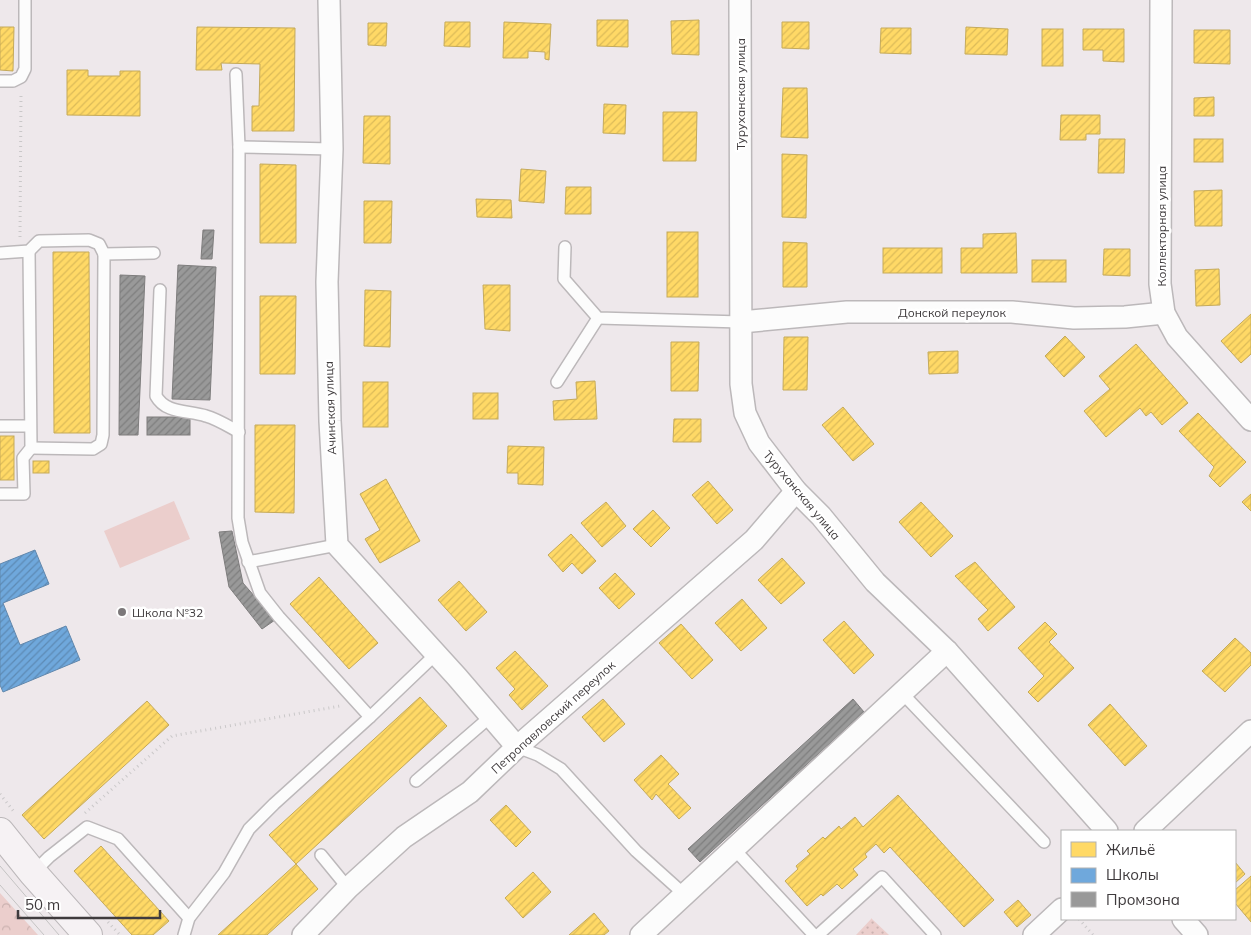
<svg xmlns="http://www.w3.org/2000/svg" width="1251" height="935" font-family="Mulish,sans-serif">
  <defs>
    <pattern id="grass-dots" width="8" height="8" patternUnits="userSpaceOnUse" patternTransform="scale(1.25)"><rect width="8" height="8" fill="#ebcecc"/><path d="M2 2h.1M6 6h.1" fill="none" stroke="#cbb2b0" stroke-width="1.8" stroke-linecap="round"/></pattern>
    <pattern id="forest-crowns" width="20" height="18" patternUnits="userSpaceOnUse" patternTransform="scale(1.25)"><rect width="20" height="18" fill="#ebcecc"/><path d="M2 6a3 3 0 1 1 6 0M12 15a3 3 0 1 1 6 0" fill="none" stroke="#cbb2b0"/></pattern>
    <pattern id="homes-hatch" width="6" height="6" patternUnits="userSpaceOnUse" patternTransform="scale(1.25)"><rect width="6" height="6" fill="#ffd966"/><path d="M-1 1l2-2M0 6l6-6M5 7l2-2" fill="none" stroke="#dcbb59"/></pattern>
    <pattern id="schools-hatch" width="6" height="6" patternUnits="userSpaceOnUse" patternTransform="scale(1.25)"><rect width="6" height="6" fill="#6fa8dc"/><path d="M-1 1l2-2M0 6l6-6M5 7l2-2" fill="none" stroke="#5d8ab4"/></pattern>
    <pattern id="industry-hatch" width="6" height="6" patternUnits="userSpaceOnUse" patternTransform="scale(1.25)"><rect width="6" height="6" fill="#999"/><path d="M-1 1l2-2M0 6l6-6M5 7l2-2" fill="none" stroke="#7e7e7e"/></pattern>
  </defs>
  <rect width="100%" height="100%" fill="#eee8eb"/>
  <!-- grass -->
  <path fill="url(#grass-dots)" d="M872 918V919L889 935H856Z"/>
  <!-- forest -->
  <path fill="url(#forest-crowns)" d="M0 893 38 935H0Z"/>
  <!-- pitch -->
  <path fill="#ebcecc" d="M174 501 190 539 120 568 104 531Z"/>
  <!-- homes -->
  <g fill="url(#homes-hatch)" stroke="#c5aa5a">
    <path d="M597 20H628V47L597 46Z"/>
    <path d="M699 20V55L672 54 671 21Z"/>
    <path d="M445 22H470V47L444 46Z"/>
    <path d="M504 22 551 24 549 60 545 59V52L528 51V58H503Z"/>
    <path d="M782 22H809V49L782 48Z"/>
    <path d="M368 23H387L386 46 368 45Z"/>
    <path d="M0 27H14L13 71 0 70Z"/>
    <path d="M197 27 295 28 294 131H252V106H259L260 64 221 63 222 70H196Z"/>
    <path d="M966 27 1008 29 1007 55 965 54Z"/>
    <path d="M881 28H911V54L880 53Z"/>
    <rect x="1042" y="29" width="21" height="37"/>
    <path d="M1083 29H1124V62L1103 61V50H1083Z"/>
    <path d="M1194 30H1230V64L1194 63Z"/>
    <path d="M67 70H88V76H120V71H140V116L67 115Z"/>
    <path d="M783 88H807L808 138 781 137Z"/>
    <path d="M1214 97V116H1194V98Z"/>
    <path d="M604 104 626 105 625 134 603 133Z"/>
    <path d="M663 112H697L696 161H663Z"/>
    <path d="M1061 115H1100V134H1086V140H1060Z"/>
    <path d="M364 116H390V164L363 163Z"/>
    <path d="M1099 139H1125L1124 173H1098Z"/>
    <rect x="1194" y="139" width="29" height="23"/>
    <path d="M782 154 807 155 806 218 782 217Z"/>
    <path d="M260 164 296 165V243H260Z"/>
    <path d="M521 169 546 171 544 203 519 201Z"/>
    <path d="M566 187H591V214H565Z"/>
    <path d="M1222 190V226H1195L1194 191Z"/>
    <path d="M476 199 511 200 512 218 477 217Z"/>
    <path d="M364 201H392L391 243H364Z"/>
    <rect x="667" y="232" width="31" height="65"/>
    <path d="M1016 233 1017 273H961V248H983V234Z"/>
    <path d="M783 242 807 243V287H783Z"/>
    <rect x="883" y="248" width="59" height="25"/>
    <path d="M1104 249H1130V276L1103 275Z"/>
    <path d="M53 252H89L90 433H54Z"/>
    <rect x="1032" y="260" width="34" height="22"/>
    <path d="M1219 269 1220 305 1196 306 1195 270Z"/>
    <path d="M483 285H510V331L485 329Z"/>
    <path d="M365 290 391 291 390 347 364 346Z"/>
    <path d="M260 296H296L295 374H260Z"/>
    <path d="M1251 314V354L1241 363 1221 341Z"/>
    <path d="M1065 336 1085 357 1064 377 1045 356Z"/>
    <path d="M784 337H808L807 390H783Z"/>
    <path d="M671 342H699L698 391H671Z"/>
    <path d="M1136 344 1188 403 1162 425 1151 412 1146 416 1140 408 1106 437 1084 411 1110 389 1099 376Z"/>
    <path d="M958 351V373L929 374 928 352Z"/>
    <path d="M595 381 597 419 554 420 553 401 577 399 576 382Z"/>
    <rect x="363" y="382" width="25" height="45"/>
    <rect x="473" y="393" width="25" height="26"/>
    <path d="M843 407 874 444 853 461 822 425Z"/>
    <path d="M1198 413 1246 462 1220 487 1209 476 1214 467 1179 431Z"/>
    <path d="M674 419H701V442H673Z"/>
    <path d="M255 425H295L294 513 255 512Z"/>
    <rect x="0" y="436" width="14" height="44"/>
    <path d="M508 446 544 447 543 485 518 484V473H507Z"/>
    <rect x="33" y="461" width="16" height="12"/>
    <path d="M386 479 420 541 380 563 365 539 380 530 360 494Z"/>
    <path d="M708 481 733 510 717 524 692 495Z"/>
    <path d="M1251 494V511L1242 502Z"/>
    <path d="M606 502 626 526 602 547 581 523Z"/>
    <path d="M921 502 953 536 931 557 899 522Z"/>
    <path d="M653 510 670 528 651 547 633 529Z"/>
    <path d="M571 534 596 561 582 574 572 563 563 572 548 555Z"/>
    <path d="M782 558 805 583 781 604 758 580Z"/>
    <path d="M975 562 1015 607 988 631 978 619 988 610 955 576Z"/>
    <path d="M615 573 635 594 619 609 599 588Z"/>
    <path d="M319 577 378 643 349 669 290 604Z"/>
    <path d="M459 581 487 612 466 631 438 600Z"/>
    <path d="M742 599 767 628 741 651 715 623Z"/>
    <path d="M844 621 874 655 854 674 823 640Z"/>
    <path d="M1045 622 1057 634 1049 642 1074 668 1038 702 1028 692 1044 676 1018 648Z"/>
    <path d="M681 624 713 660 692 679 659 643Z"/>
    <path d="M1235 638 1251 653V665L1225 692 1202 671Z"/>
    <path d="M515 651 548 686 522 710 509 695 515 689 496 668Z"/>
    <path d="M420 697 447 726 296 864 269 835Z"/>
    <path d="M603 699 625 724 604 742 582 717Z"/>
    <path d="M147 701 169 725 44 839 22 815Z"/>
    <path d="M1110 704 1147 746 1125 766 1088 725Z"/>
    <path d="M661 755 679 774 668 784 691 808 679 819 656 794 652 800 634 780Z"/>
    <path d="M898 795 994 900 964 927 890 847 884 853 876 844 865 854 867 857 853 869 858 875 842 889 837 884 823 896 821 894 807 906 785 881 798 869 796 866 810 854 807 851 823 837 825 839 839 826 841 829 855 817 863 827Z"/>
    <path d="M506 805 531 832 516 847 490 820Z"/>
    <path d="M101 846 169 921 153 935H132L74 871Z"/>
    <path d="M1235 862 1245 874 1235 883Z"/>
    <path d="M296 864 318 889 267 935H218Z"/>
    <path d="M533 872 551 892 523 918 505 898Z"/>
    <path d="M1251 876V922L1235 903V890Z"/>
    <path d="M1018 900 1031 915 1017 927 1004 912Z"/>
    <path d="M594 913 609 931 604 935H569Z"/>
  </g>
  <!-- schools -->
  <path fill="url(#schools-hatch)" stroke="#6187ac" d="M35 550 49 584 3 603 20 645 66 626 80 660 3 692 0 685V564Z"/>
  <!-- industry -->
  <g fill="url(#industry-hatch)" stroke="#7e7d7d">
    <path d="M203 230H214L212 259H201Z"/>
    <path d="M178 265 216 267 210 400 172 399Z"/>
    <path d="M120 275 145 276 138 435H119Z"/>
    <rect x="147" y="417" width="43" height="18"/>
    <path d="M232 531 243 583 275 620 262 629 229 587 219 532Z"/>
    <path d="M853 699 864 712 700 862 688 849Z"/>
  </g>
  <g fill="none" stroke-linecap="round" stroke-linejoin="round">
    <!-- service casing -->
    <g stroke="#bcb8ba" stroke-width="14">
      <g id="service">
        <path d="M0 81H13L21 77 25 69V0"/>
        <path d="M239 147 332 149"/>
        <path d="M565 247 564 279 598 318 741 322"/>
        <path d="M0 253 29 251 39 241 89 240 99 244 104 254 154 253"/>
        <path d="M160 290 156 396C166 414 188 410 206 416 217 419 228 426 239 432"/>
        <path d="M557 382 598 318"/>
        <path d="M0 426H30"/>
        <path d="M31 448 93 449 101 444 103 435 104 254"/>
        <path d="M0 494H24L23 458 31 448 29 251"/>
        <path d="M248 562 337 545"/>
        <path d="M902 693 1044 842"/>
        <path d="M370 717 436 654"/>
        <path d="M517 747 538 755 561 769 636 851 685 895"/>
        <path d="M416 781 490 717"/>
        <path d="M735 850 814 935"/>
        <path d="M321 855 348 888"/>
        <path d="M33 873 49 857 87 827 118 839 189 918"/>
        <path d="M184 935 189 918 224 873 249 829 274 804 370 717 279 617 260 593 242 542 238 518 239 147 236 74"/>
        <path d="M818 935 882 877 935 935"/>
      </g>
    </g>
    <!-- minor casing -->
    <g stroke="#bcb8ba" stroke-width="24">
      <g id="minor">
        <path d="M329 0 332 149 327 282 330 421 337 545 457 677 517 747"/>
        <path d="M740 0 741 384 745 413 759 443 796 491 821 516 875 582 947 651 1107 831"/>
        <path d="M1161 0 1160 284 1164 313 1177 337 1251 420"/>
        <path d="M741 322 847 312H1012L1074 318 1125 317 1164 313"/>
        <path d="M1145 831 1251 731"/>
        <path d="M1183 919 1197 935"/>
        <path d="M303 935 348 888 404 837 470 792 517 747 754 540 796 491"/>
        <path d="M641 935 947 651"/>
        <path d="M1034 935 1062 909"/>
      </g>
    </g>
    <!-- secondary casing -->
    <g stroke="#bcb8ba" stroke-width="30">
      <path id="secondary" d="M0 832 33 873 88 935"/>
    </g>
    <!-- path -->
    <g stroke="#cac8c9" stroke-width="3" stroke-dasharray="1 4" stroke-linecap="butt">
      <path d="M20 237 21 93"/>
      <path d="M0 794 15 813"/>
      <path d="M85 813 172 736 340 706"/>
      <path d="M1079 919 1093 935"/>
      <path d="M108 922 120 935"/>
    </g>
    <!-- service -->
    <use href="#service" stroke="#fcfcfc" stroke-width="11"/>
    <!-- minor -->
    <use href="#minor" stroke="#fcfcfc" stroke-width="21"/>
    <!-- secondary -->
    <use href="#secondary" stroke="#f6f2f4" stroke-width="28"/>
    <!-- tram -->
    <g stroke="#c4c3c3" stroke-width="1">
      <path d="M0 866 59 935"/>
      <path d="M0 885 44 935"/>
    </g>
  </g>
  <!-- markers -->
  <circle fill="#7c787a" stroke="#fff" stroke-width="2" cx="122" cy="612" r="5"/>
  <g text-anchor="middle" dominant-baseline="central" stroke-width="5" stroke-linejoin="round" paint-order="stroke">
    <!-- street labels -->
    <g font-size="12" fill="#3f3b3d" stroke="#fff">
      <text transform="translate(740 94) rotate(-90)">Туруханская улица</text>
      <text transform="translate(1161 226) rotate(-90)">Коллекторная улица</text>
      <text x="952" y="312">Донской переулок</text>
      <text transform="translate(330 408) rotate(-92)">Ачинская улица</text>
      <text transform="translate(802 495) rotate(50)">Туруханская улица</text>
      <text transform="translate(553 717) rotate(-42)">Петропавловский переулок</text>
    </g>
    <!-- poi labels -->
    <g font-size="12" fill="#3f3b3d" stroke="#fff" text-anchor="start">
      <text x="132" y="612">Школа №32</text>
    </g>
  </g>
  <!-- legend -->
  <rect x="1061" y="830" width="175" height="90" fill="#ffffff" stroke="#b2b1b1"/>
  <rect x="1071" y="842" width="25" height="15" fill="#ffd966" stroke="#b2b1b1"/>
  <text x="1106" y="855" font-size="15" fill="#3f3b3d">Жильё</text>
  <rect x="1071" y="868" width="25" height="15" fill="#6fa8dc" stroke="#b2b1b1"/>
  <text x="1106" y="880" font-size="15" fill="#3f3b3d">Школы</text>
  <rect x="1071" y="892" width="25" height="15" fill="#999999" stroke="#b2b1b1"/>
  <text x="1106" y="905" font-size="15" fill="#3f3b3d">Промзона</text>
  <!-- scale -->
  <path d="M18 910v8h142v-8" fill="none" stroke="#3f3b3d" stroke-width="2.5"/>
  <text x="25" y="910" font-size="15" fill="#3f3b3d" stroke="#ffffff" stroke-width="4" paint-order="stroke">50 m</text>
</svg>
